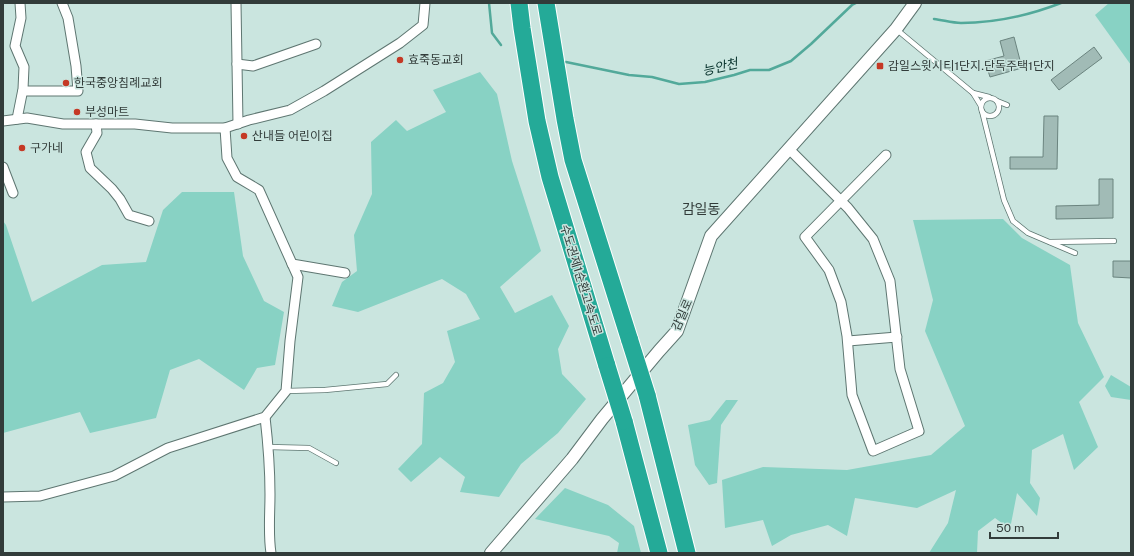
<svg xmlns="http://www.w3.org/2000/svg" width="1134" height="556" font-family="'Public Sans','Noto Sans KR',sans-serif">
  <rect width="100%" height="100%" fill="#cae5df"/>
  <!-- green -->
  <g fill="#88d2c4">
    <path d="M1109 3H1131V65L1095 15Z"/>
    <path d="M480 72 497 94 512 161 541 251 500 287 515 313 552 295 569 326 558 349 562 374 586 399 558 433 521 464 499 497 460 492 465 477 440 457 411 482 398 469 422 444 424 393 443 383 455 362 447 331 480 319 466 294 442 279 358 312 332 306 342 282 357 271 354 235 372 194 371 142 396 120 407 131 446 112 433 90Z"/>
    <path d="M182 192H234L243 256 264 301 284 312 275 365 257 368 244 390 199 359 170 370 156 418 90 433 80 412 3 433V221L6 225 32 302 102 265 146 262 163 210Z"/>
    <path d="M1003 219 1022 238 1070 265 1078 323 1104 377 1079 402 1098 447 1074 470 1063 434 1032 450 1030 483 1040 498 1037 516 1017 493 1010 529 995 518 978 531 977 553H929L948 523 956 490 917 508 855 498 847 536 828 525 791 535 772 546 763 520 725 528 722 480 763 467 847 470 931 455 965 426 925 331 933 300 913 220Z"/>
    <path d="M1111 375 1131 387V400L1111 397 1105 386Z"/>
    <path d="M726 400H738L721 425 717 483 709 485 695 465 688 425 710 420Z"/>
    <path d="M565 488 608 505 634 526 641 553H617L619 543 609 536 535 519Z"/>
  </g>
  <g fill="none" stroke-linecap="round" stroke-linejoin="round">
    <!-- stream -->
    <g stroke="#52a99a" stroke-width="2.5">
      <path d="M489 3 492 33 501 45"/>
      <path d="M934 19C943 20 952 23 961 23 994 23 1030 15 1061 3"/>
      <path d="M566 62 629 75 652 77 679 84 705 82 734 75 750 70H769L791 61 811 44 852 5 856 3"/>
    </g>
  </g>
  <!-- building -->
  <g fill="#a1bbb6" stroke="#6b847f">
    <path d="M1014 37 1022 68 990 77 985 61 1004 56 1000 41Z"/>
    <path d="M1094 47 1102 58 1059 90 1051 80Z"/>
    <path d="M1044 116H1058L1057 169H1010V157H1043Z"/>
    <path d="M1099 179H1113V218L1056 219V206L1099 205Z"/>
    <path d="M1113 261H1131V278L1113 277Z"/>
  </g>
  <g fill="none" stroke-linecap="round" stroke-linejoin="round">
    <!-- service casing -->
    <g stroke="#5e7671" stroke-width="6">
      <g id="service">
        <path d="M896 29 973 93 981 106"/>
        <path d="M973 93 989 97"/>
        <circle cx="990" cy="107" r="9"/>
        <path d="M997 101 1007 105"/>
        <path d="M982 111 1004 200 1013 221 1028 233 1075 253"/>
        <path d="M1050 242 1114 241"/>
        <path d="M286 391 325 390 387 384 396 375"/>
        <path d="M268 447 309 448 336 463"/>
      </g>
    </g>
    <!-- minor casing -->
    <g stroke="#5e7671" stroke-width="11">
      <g id="minor">
        <path d="M236 3 238 124"/>
        <path d="M237 64 253 66 316 44"/>
        <path d="M23 91H78L76 66 68 18 62 3"/>
        <path d="M17 119 23 89 24 67 15 46 21 18 20 3"/>
        <path d="M3 121 27 118 63 124H135L172 128H225L249 120 290 110 324 91 400 43 423 25 425 3"/>
        <path d="M96 124 97 133 86 152 90 168 112 189 120 199 129 215 149 221"/>
        <path d="M789 149 848 208 873 239 890 281 900 369 919 431 873 451 852 395 847 336 841 302 829 270 805 237 886 155"/>
        <path d="M3 167 13 193"/>
        <path d="M292 264 345 273"/>
        <path d="M848 341 897 337"/>
        <path d="M265 417C268 443 270 468 270 494 270 514 268 534 271 553"/>
        <path d="M3 497 40 496 114 476 168 448 265 417 286 391 290 341 298 277 259 190 237 177 227 158 225 128"/>
      </g>
    </g>
    <!-- tertiary casing -->
    <g stroke="#5e7671" stroke-width="14">
      <path id="tertiary" d="M491 553 572 459 602 419 659 351 677 331 711 236 896 29 915 3"/>
    </g>
    <!-- motorway casing -->
    <g stroke="#fff" stroke-width="19">
      <g id="motorway">
        <path d="M519 3 522 28 537 121 550 177 607 366"/>
        <path d="M546 3 565 119 573 160 630 341"/>
        <path d="M647 395 687 553"/>
        <path d="M624 421 659 553"/>
      </g>
    </g>
    <!-- service -->
    <use href="#service" stroke="#fff" stroke-width="4.5"/>
    <!-- minor -->
    <use href="#minor" stroke="#fff" stroke-width="9"/>
    <!-- tertiary -->
    <use href="#tertiary" stroke="#fff" stroke-width="12"/>
    <!-- motorway -->
    <use href="#motorway" stroke="#24aa98" stroke-width="17"/>
    <!-- motorway-bridge casing -->
    <g stroke="#fff" stroke-width="19" stroke-linecap="butt">
      <g id="motorway-bridge">
        <path d="M630 341 647 395"/>
        <path d="M607 366 624 421"/>
      </g>
    </g>
    <!-- motorway-bridge -->
    <use href="#motorway-bridge" stroke="#24aa98" stroke-width="17"/>
  </g>
  <!-- markers -->
  <g fill="#c53925" stroke="#cae5df" stroke-width="1.5">
    <circle cx="400" cy="60" r="4"/>
    <rect x="876" y="62" width="8" height="8" rx="2"/>
    <circle cx="66" cy="83" r="4"/>
    <circle cx="77" cy="112" r="4"/>
    <circle cx="244" cy="136" r="4"/>
    <circle cx="22" cy="148" r="4"/>
  </g>
  <g text-anchor="middle" dominant-baseline="central" stroke-width="3" stroke-linejoin="round" paint-order="stroke">
    <!-- poi labels -->
    <g font-size="12" fill="#323c3a" stroke="#cae5df" text-anchor="start">
      <text x="408" y="60">효죽동교회</text>
      <text x="888" y="66">감일스윗시티1단지.단독주택1단지</text>
      <text x="74" y="83">한국중앙침례교회</text>
      <text x="85" y="112">부성마트</text>
      <text x="252" y="136">산내들 어린이집</text>
      <text x="30" y="148">구가네</text>
    </g>
    <!-- street labels -->
    <g font-size="12" fill="#323c3a" stroke="#cae5df">
      <text transform="translate(581 280) rotate(73)">수도권제1순환고속도로</text>
      <text transform="translate(682 315) rotate(-66)">감일로</text>
    </g>
    <!-- water labels -->
    <g font-size="13" font-style="italic" fill="#07322c" stroke="#cae5df">
      <text transform="translate(720 67) rotate(-13)">능안천</text>
    </g>
    <!-- quarter labels -->
    <g font-size="14" fill="#323c3a" stroke="#cae5df">
      <text x="701" y="209">감일동</text>
    </g>
  </g>
  <!-- border -->
  <rect width="1134" height="556" fill="none" stroke="#323c3a" stroke-width="8"/>
  <!-- scale -->
  <path d="M990 532v6h68v-6" fill="none" stroke="#323c3a" stroke-width="2"/>
  <text x="996" y="532" font-size="12" fill="#323c3a" stroke="#cae5df" stroke-width="3" paint-order="stroke">50 m</text>
</svg>
